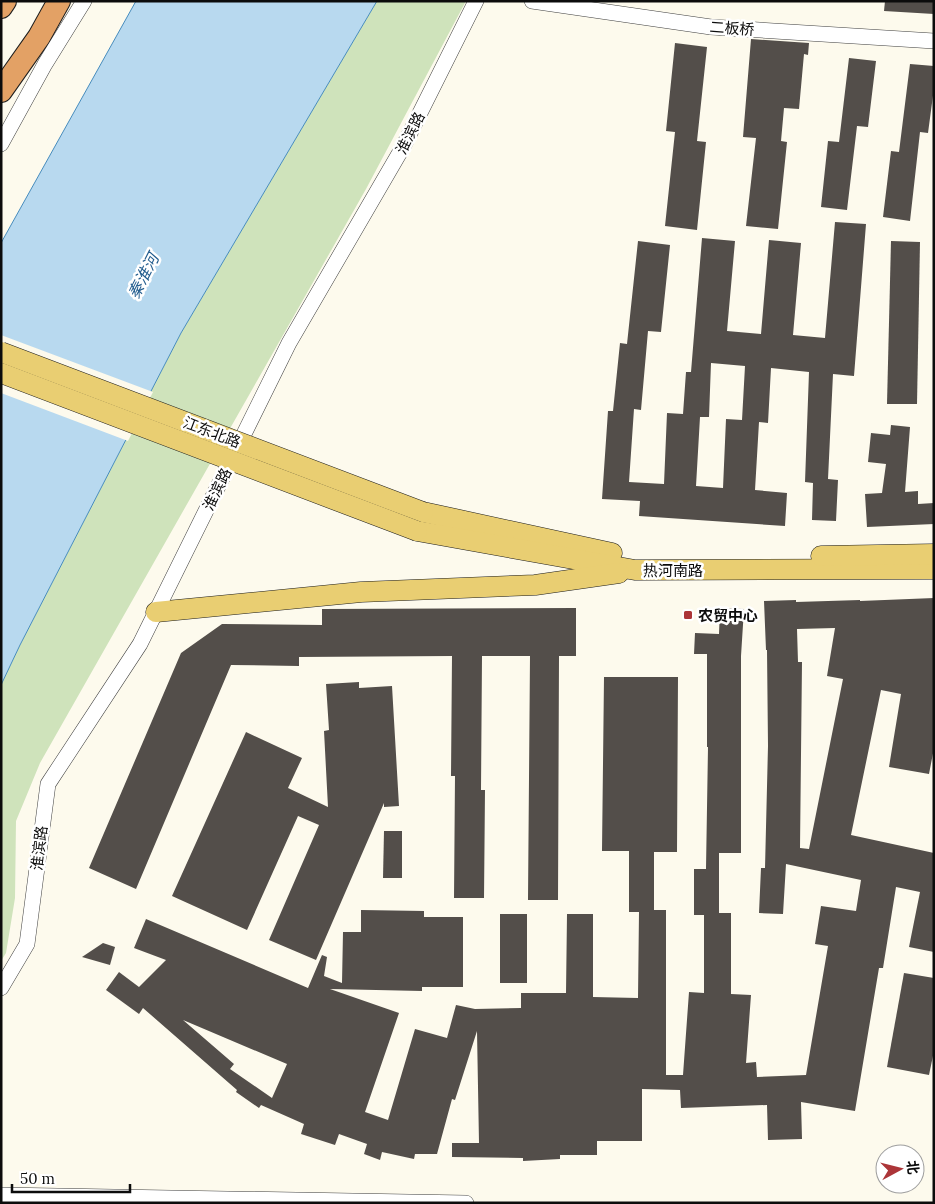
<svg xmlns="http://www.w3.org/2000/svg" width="935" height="1204" font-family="Lora,'Noto Sans SC',serif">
  <rect width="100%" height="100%" fill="#fdfaed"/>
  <!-- green -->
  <path fill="#cfe3bb" d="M377 1H466L366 189 40 763 16 821 15 898 6 953 1 961V685L20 645 181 333Z"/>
  <!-- water -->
  <path fill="#b8d9ef" stroke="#478cbd" d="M136 1H377L181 333 20 645 1 685V243Z"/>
  <!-- pier -->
  <path fill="#fdfaed" d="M1 335 153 392 128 441 1 393Z"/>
  <!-- building -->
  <g fill="#534e4a" fill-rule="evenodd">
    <path d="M885 1H934V14L884 11Z"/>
    <path d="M751 39 809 43 808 55 804 54 799 109 784 108 781 141 787 142 778 229 746 226 756 138 743 137Z"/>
    <path d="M675 43 707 47 697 141 706 142 697 230 665 226 675 132 666 131Z"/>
    <path d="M849 58 876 61 868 127 857 126 847 210 821 207 828 141 839 142Z"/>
    <path d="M910 64 934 66V88L928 133 920 132 910 221 883 217 891 151 899 152Z"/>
    <path d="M835 222 866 224 854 376 833 374 828 479 838 480 836 521 812 520 813 483 805 482 809 372 771 368 768 423 759 422 755 490 787 493 785 526 639 516 640 501 602 499 608 411H613L620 343 627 344 638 241 670 245 661 332 648 331 641 410 634 409 629 482 664 484 667 413 683 414 686 372H691L702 238 735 241 727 331 761 334 769 240 801 243 793 335 825 338ZM711 363 745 366 742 420 726 419 723 488 696 486 700 417H709Z"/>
    <path d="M891 241 920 242 917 404H887Z"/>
    <path d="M891 425 910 427 905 492 918 491V504L934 503V524L867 527 865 494 882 493 886 464 868 462 871 433 890 435Z"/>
    <path d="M934 598V748L929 774 889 767 901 694 881 690 851 835 934 853V952L909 947 920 892 896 887 883 968H879L855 1111 801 1102 802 1139 768 1140 767 1105 681 1108 680 1090 642 1089V1141H597V1155H560V1159L523 1161V1158L452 1157V1143H479L477 1031 455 1100 452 1099 437 1154H415L414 1159 382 1152 380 1160 364 1154 367 1144 339 1134 335 1145 301 1134 304 1124 261 1105 259 1108 236 1092 237 1090 143 1008 139 1014 106 990 119 972 139 987 166 960 134 948 146 919 308 988 322 955 327 957 324 976 342 983 343 932H361V910L424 911V917H463V987H422V991L330 989 399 1013 365 1112 388 1120 415 1029 447 1038 456 1005 475 1009 521 1008V993H566L567 914H593V997L638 998 639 912H629V851H602L604 677H678L677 852H654V910H666V1075H683L689 992 704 993V915H694V869H706L708 747H707V654H694L695 633 719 634 720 608 744 609 741 656V853H719V913H731V994L751 995 746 1063 756 1062 757 1077 806 1075 828 946 815 944 821 906 856 911 861 880 786 864 783 914 759 913 761 868H765L768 746 767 650H766L764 601 796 600V602L860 600V601ZM835 628 827 676 843 679 809 849 800 848 802 662H798L797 629ZM183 1020 287 1064 272 1098 230 1069 234 1064Z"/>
    <path d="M576 608V656H559L558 900H528L530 656H482L481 790H485L484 898H454L455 776H451L452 656 299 657V666L231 665 136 889 89 868 181 653 222 624 322 625V609Z"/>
    <path d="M359 682V688L392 686 399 806 384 807V803L316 960 269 940 319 825 298 816 247 930 172 896 246 732 302 758 288 788 328 807 324 731 329 730 326 684Z"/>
    <path d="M384 831H402V878H383Z"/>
    <rect x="500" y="914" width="27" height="69"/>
    <path d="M103 943 115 947 110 965 82 957Z"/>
    <path d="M904 973 934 978V1051L929 1075 887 1067Z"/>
  </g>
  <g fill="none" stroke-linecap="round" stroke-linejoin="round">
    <!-- minor casing -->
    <g stroke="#3f3f3f" stroke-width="16">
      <g id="minor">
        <path d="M532 1 711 27 934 41"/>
        <path d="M1 144 45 64 84 1"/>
        <path d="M1 988 27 944 48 784 140 644 289 343 403 147 476 1"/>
        <path d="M1 1195 466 1203"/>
      </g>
    </g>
    <!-- major casing -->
    <g stroke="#1d1d1d" stroke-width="21">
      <g id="major">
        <path d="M423 512 612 553"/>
        <path d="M417 531 635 570 934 569"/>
        <path d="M821 556 934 554"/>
        <path d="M156 612 361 592 535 585 619 573"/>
      </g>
    </g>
    <!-- highway casing -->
    <g stroke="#1d1d1d" stroke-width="24">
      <g id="highway">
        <path d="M1 7 5 1"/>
        <path d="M1 91 39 37 59 1"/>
      </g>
    </g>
    <!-- minor -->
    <use href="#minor" stroke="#fff" stroke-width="15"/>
    <!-- major -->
    <use href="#major" stroke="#e9ce72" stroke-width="20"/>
    <!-- highway -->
    <use href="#highway" stroke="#e3a165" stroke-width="22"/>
    <!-- major-bridge casing -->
    <g stroke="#1d1d1d" stroke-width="21" stroke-linecap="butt">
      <g id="major-bridge">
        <path d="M1 352 423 512"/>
        <path d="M1 373 417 531"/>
      </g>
    </g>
    <!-- major-bridge -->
    <use href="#major-bridge" stroke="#e9ce72" stroke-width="20"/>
  </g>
  <!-- markers -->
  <rect fill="#ac3538" stroke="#fff" stroke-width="2" x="683" y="610" width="10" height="10" rx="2.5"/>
  <g text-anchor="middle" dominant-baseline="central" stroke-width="5" stroke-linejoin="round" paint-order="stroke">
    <!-- street labels -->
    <g font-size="15" fill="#0c0c0c" stroke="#fff">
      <text transform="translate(732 28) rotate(4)">二板桥</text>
      <text transform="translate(410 133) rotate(-63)">淮滨路</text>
      <text transform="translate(212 432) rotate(21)">江东北路</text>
      <text transform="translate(217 489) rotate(-64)">淮滨路</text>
      <text x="673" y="570">热河南路</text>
      <text transform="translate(39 848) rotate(-83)">淮滨路</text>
    </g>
    <!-- poi labels -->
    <g font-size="15" font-weight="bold" fill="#0c0c0c" stroke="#fff" text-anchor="start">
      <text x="698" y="615">农贸中心</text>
    </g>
    <!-- water labels -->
    <g font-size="16" font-style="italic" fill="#245e8f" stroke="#fff">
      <text transform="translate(143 276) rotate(-63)">秦淮河</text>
    </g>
  </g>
  <!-- border -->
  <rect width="935" height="1204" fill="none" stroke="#0c0c0c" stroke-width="5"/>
  <!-- north arrow -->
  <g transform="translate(900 1169) rotate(83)"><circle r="24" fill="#ffffff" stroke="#9e9e9e"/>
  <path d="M0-4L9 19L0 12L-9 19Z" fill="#ac3538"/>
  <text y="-8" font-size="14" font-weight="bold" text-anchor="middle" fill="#0c0c0c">北</text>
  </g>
  <!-- scale -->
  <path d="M12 1184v8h118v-8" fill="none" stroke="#0c0c0c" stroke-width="2.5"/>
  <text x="20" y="1184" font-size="15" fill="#0c0c0c" stroke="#ffffff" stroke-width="4" paint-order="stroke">50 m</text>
</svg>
